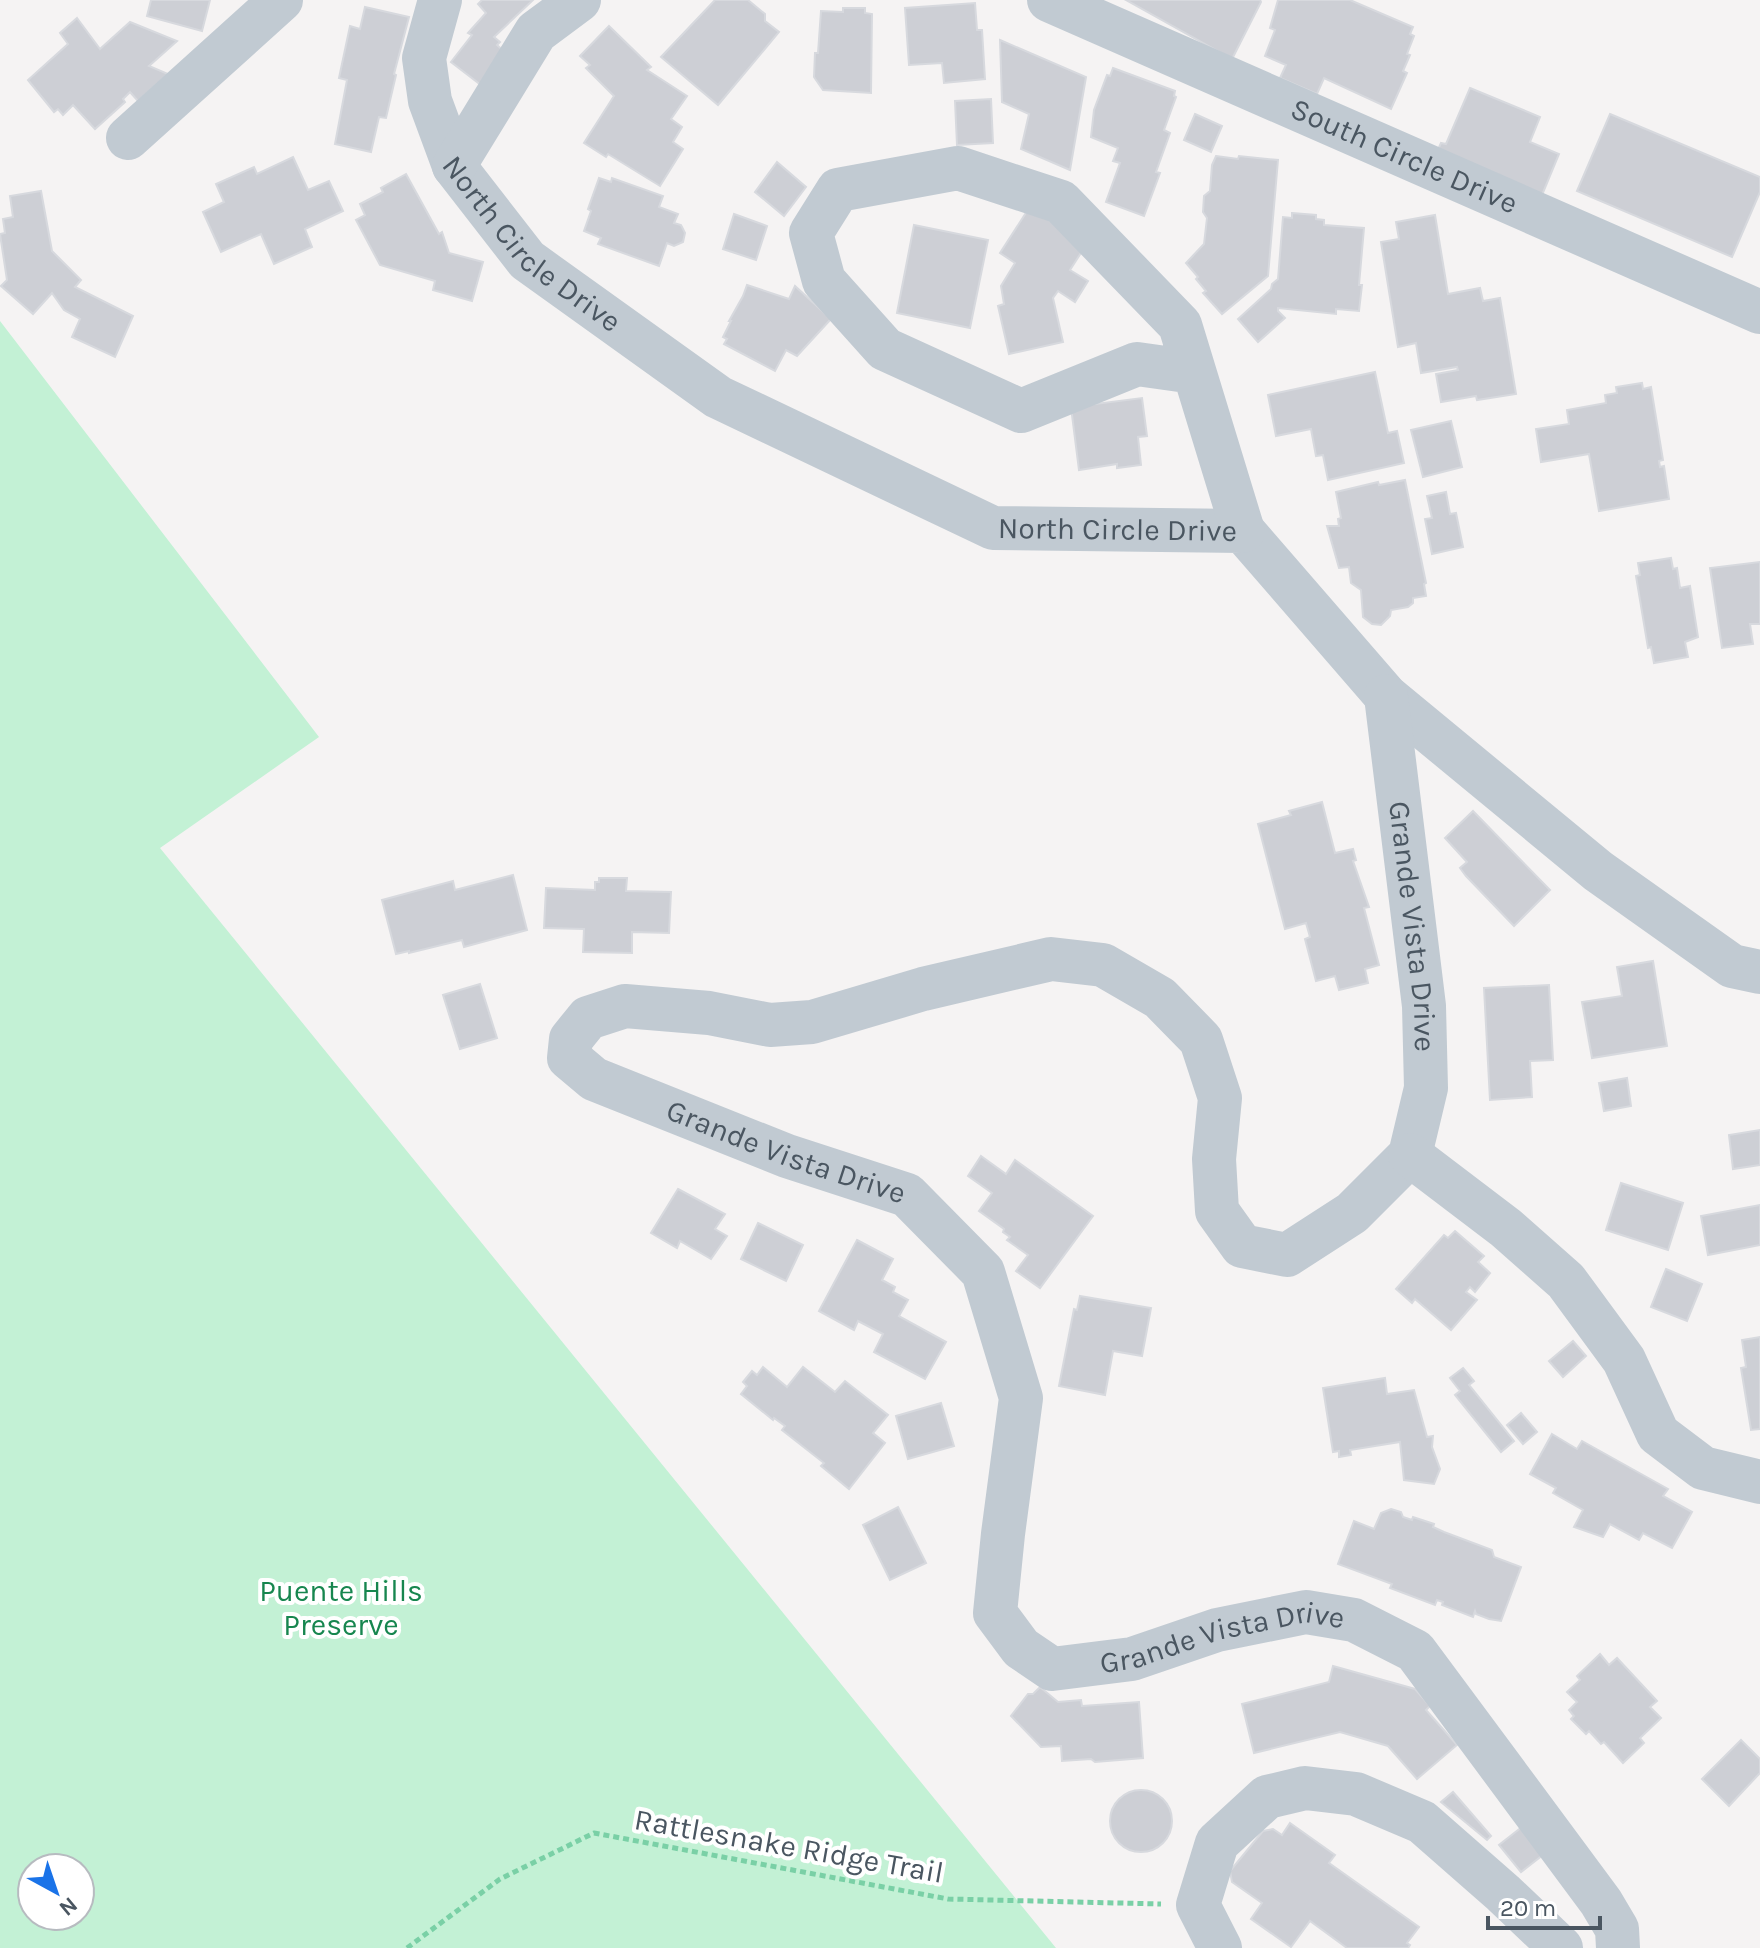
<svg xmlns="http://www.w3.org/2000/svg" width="1760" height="1948" font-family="Karla,sans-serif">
  <rect width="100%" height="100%" fill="#f5f3f3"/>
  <!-- green -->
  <path fill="#c3f1d5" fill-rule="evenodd" d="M0 321 319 737 160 848 1056 1948H0ZM80 1868V1916H32V1868Z"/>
  <!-- building -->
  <g fill="#cdcfd5" stroke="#d7d9de" stroke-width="2">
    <path d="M151 0H210L202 31 147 16Z"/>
    <path d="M482 0H533L494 37 500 42 497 45 506 53 481 85 451 62 472 35 468 33 486 13 478 4Z"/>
    <path d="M715 0H748L765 14V21L779 32 718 105 661 57Z"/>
    <path d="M1126 0H1260L1261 2 1232 59Z"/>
    <path d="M1278 0H1350L1413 27 1410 34 1414 36 1407 54 1410 55 1403 71 1407 73 1391 109 1324 78 1317 94 1280 78 1286 65 1265 56 1275 30 1270 28Z"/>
    <path d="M975 3 977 30H982L985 79 944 83 942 63 909 65 905 8Z"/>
    <path d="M365 7 409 17 394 74 396 75 386 118 379 117 371 152 335 144 347 80 339 78 350 26 360 29Z"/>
    <path d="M843 8H865V13L872 14 871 93 823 90 814 77 815 53H818L821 11 843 12Z"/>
    <path d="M77 18 100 49 130 22 177 41 149 66 168 74 138 101 130 92 123 99 125 102 95 129 73 105 63 115 58 109 54 112 28 80 68 44 60 33Z"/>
    <path d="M609 26 651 67 647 70 687 96 671 119 682 127 673 142 683 149 660 186 608 154 606 157 584 143 614 96 586 68 590 65 580 56Z"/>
    <path d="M1000 40 1086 77 1070 170 1021 149 1029 114 1002 102Z"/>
    <path d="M1113 68 1175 91 1174 96 1176 97 1164 130 1170 133 1156 172 1160 173 1144 216 1106 202 1120 163 1113 161 1118 148 1091 137 1094 110 1107 75 1110 76Z"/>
    <path d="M1470 88 1540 117 1530 142 1559 154 1540 200 1436 154 1441 143 1446 144Z"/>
    <path d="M991 99 993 143 957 145 955 101Z"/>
    <path d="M1195 114 1222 126 1211 152 1184 140Z"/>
    <path d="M1610 114 1760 177V192L1732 257 1577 191Z"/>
    <path d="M1216 156 1238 159 1239 156 1278 160 1268 276 1222 314 1203 293 1206 291 1196 279 1198 277 1186 263 1204 244 1207 218 1203 212 1204 196 1210 191 1212 165Z"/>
    <path d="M293 157 308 190 329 181 343 211 305 229 312 247 274 264 261 234 221 252 203 212 224 202 216 184 254 167 257 174Z"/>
    <path d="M777 162 806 187 784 216 755 192Z"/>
    <path d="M406 174 439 234 442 232 449 253 483 262 472 301 433 290 435 281 380 265 356 220 365 215 360 204 383 192 381 188Z"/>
    <path d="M599 178 611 182 612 178 663 196 659 207 678 214 674 223 681 225 685 233 683 242 674 246 667 243 659 266 598 244 601 238 584 231 591 211 588 209Z"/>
    <path d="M41 191 52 251 81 280 75 287 133 316 115 357 72 337 80 319 64 310 52 293 33 314 1 286 7 280 0 234 5 233 3 219 13 217 10 196Z"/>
    <path d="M1031 205 1088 242 1070 270 1088 281 1075 302 1058 291 1053 298 1063 342 1009 354 998 306 1004 304 1001 286 1015 263 1000 253Z"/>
    <path d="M1292 213 1316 215V219L1324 220V225L1364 228 1359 285H1362L1359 311 1336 309V314L1278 308V311L1285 318 1258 342 1238 319 1271 289 1272 284 1278 279 1283 217 1292 218Z"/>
    <path d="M734 214 767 226 756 260 723 249Z"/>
    <path d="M1435 215 1448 294 1480 288 1483 301 1500 298 1516 394 1477 400 1476 396 1441 402 1436 374 1458 370 1457 367 1421 373 1416 343 1398 347 1381 242 1399 239 1396 222Z"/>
    <path d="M914 225 988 240 970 328 897 313Z"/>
    <path d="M747 285 789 299 795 286 831 319 797 356 786 350 775 371 724 344 727 339 723 337 731 321H729L743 296Z"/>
    <path d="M1375 372 1388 433 1397 431 1404 463 1328 480 1323 455 1316 456 1311 429 1276 436 1268 395Z"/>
    <path d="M1642 383 1643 389 1651 387 1663 460 1659 461 1660 467 1664 466 1669 499 1599 511 1589 454 1541 462 1536 429 1569 424 1567 410 1606 403 1605 395 1617 393 1616 387Z"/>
    <path d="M1142 398 1147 436 1138 437 1141 465 1117 468V464L1079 470 1071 407Z"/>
    <path d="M1451 421 1462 467 1423 477 1411 430Z"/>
    <path d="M1405 480 1426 583 1424 584 1426 596 1413 598V603L1408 607 1391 610 1390 616 1381 625 1372 624 1363 617 1361 590 1351 583 1349 567 1339 568 1327 526H1339L1338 519 1341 518 1336 492 1378 482 1379 485Z"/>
    <path d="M1446 492 1450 514 1456 513 1463 547 1432 554 1425 519 1432 518 1427 496Z"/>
    <path d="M1671 558 1673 569 1677 568 1680 588 1690 586 1698 637 1685 642 1688 657 1654 663 1651 647 1648 648 1636 576 1640 575 1638 563Z"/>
    <path d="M1760 562V624H1750L1753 644 1722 648 1710 568Z"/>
    <path d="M1322 802 1335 853 1353 849 1356 860 1353 861 1369 907 1364 908 1379 965 1365 969 1368 983 1339 990 1335 976 1316 981 1305 939 1310 937 1306 923 1285 929 1258 824 1291 815 1289 811Z"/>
    <path d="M1473 811 1550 890 1514 926 1466 876 1460 868 1467 862 1445 838Z"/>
    <path d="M513 875 527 930 464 947 462 940 409 953V951L396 954 382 900 453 881 455 890Z"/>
    <path d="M599 878H627L626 891 671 892 669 933 632 932V953L583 952 584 929 544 928 546 888 595 890V882H599Z"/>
    <path d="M1653 961 1667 1046 1592 1058 1582 1002 1622 996 1617 967Z"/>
    <path d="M480 984 497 1038 460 1049 443 995Z"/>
    <path d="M1549 985 1553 1060 1530 1061 1532 1097 1490 1100 1484 988Z"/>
    <path d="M1627 1078 1631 1106 1604 1111 1599 1083Z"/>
    <path d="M1760 1130V1165L1733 1169 1729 1135Z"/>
    <path d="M981 1156 1006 1174 1015 1160 1093 1216 1040 1288 1016 1271 1028 1255 1007 1240 1010 1237 1003 1232 1004 1229 979 1211 992 1193 968 1176Z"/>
    <path d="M1621 1183 1683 1203 1668 1250 1606 1230Z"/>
    <path d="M678 1189 725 1214 715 1229 727 1236 711 1259 680 1241 677 1248 651 1233Z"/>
    <path d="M1760 1205V1245L1708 1255 1701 1216Z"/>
    <path d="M758 1223 803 1245 786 1281 741 1259Z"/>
    <path d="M1455 1231 1484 1256 1478 1262 1490 1273 1475 1292 1470 1287 1466 1292 1477 1300 1451 1330 1415 1299 1412 1303 1396 1289 1444 1235 1448 1238Z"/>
    <path d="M857 1240 893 1259 882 1280 895 1287 893 1292 908 1300 899 1316 946 1342 925 1379 874 1352 883 1334 858 1321 854 1330 819 1311Z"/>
    <path d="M1666 1269 1702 1284 1687 1321 1651 1307Z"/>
    <path d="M1080 1296 1151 1308 1142 1356 1113 1351 1105 1395 1059 1386 1074 1309 1077 1310Z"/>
    <path d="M1760 1337V1429L1751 1430 1741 1368 1746 1367 1742 1340Z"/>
    <path d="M1573 1341 1586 1356 1563 1377 1549 1361Z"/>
    <path d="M763 1367 787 1387 803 1367 835 1392 845 1381 888 1415 873 1433 885 1443 849 1489 821 1466 824 1463 782 1430 785 1426 774 1418 773 1420 741 1394 747 1386 743 1382 752 1371 757 1375Z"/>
    <path d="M1463 1368 1474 1381 1469 1385 1514 1441 1501 1452 1455 1395 1460 1391 1450 1378Z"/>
    <path d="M1385 1378 1387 1394 1414 1390 1427 1437 1433 1436 1432 1447 1440 1469 1434 1484 1404 1480 1400 1442 1350 1450 1351 1455 1339 1457V1451L1333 1452 1323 1388Z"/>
    <path d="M941 1403 954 1446 908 1459 896 1416Z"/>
    <path d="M1521 1413 1537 1432 1523 1444 1507 1425Z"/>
    <path d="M1552 1434 1577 1449 1582 1441 1668 1489 1663 1496 1692 1512 1672 1548 1643 1533 1639 1540 1610 1524 1603 1537 1574 1527 1583 1510 1553 1493 1556 1488 1530 1474Z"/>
    <path d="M898 1507 926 1563 890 1580 863 1525Z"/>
    <path d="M1391 1509 1401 1512 1403 1517 1412 1520 1413 1517 1434 1524 1433 1527 1444 1532 1492 1550 1494 1557 1521 1567 1501 1621 1489 1619 1476 1614 1475 1611 1473 1617 1442 1605 1443 1602 1437 1600 1435 1605 1390 1588 1392 1584 1338 1564 1354 1521 1374 1529 1381 1513Z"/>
    <path d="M1600 1654 1609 1665 1617 1658 1657 1701 1650 1707 1661 1718 1640 1738 1644 1743 1623 1763 1604 1742 1601 1744 1589 1731 1586 1734 1571 1719 1574 1716 1569 1710 1577 1702 1567 1692 1580 1680 1577 1676Z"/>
    <path d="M1333 1666 1415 1689 1430 1706 1426 1710 1457 1745 1417 1779 1388 1746 1340 1732 1254 1753 1242 1704 1329 1682Z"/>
    <path d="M1040 1687 1058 1702 1081 1700 1082 1706 1139 1702 1143 1758 1095 1762 1091 1759 1062 1761 1061 1746 1041 1747 1011 1716 1028 1694H1033Z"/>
    <path d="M1741 1740 1760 1759V1773L1729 1806 1702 1779Z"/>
    <circle cx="1141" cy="1821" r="31"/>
    <path d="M1453 1792 1491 1836 1487 1840 1441 1802Z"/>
    <path d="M1290 1823 1335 1855 1329 1863 1419 1927 1407 1943 1410 1945 1408 1948H1347L1310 1921 1291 1947 1251 1919 1262 1903 1232 1882 1230 1871 1263 1831 1273 1829 1282 1835Z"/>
    <path d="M1527 1823 1548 1851 1521 1872 1499 1845Z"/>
  </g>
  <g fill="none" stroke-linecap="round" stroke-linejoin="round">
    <!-- path -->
    <path stroke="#7ad0a6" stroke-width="5" stroke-dasharray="6 4" stroke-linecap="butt" d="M407 1948 500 1879 594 1833 948 1899 1161 1904"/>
    <!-- minor -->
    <g stroke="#c1cad2" stroke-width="44">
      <path id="s1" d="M440 0 424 58 430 101 454 166 527 260 718 397 993 528 1243 531 1386 696 1598 871 1732 966 1760 972"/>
      <path id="s2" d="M1049 0 1760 312"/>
      <path d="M128 138 281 0"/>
      <path d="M454 166 536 32 579 0"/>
      <path d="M1194 372 1137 364 1021 411 885 349 824 281 811 233 838 190 958 168 1061 202 1180 325 1243 531"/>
      <path id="s3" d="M1386 696 1424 1006 1426 1088 1410 1155 1352 1213 1287 1255 1242 1246 1217 1211 1214 1159 1220 1098 1201 1040 1160 998 1103 965 1051 959 923 989 812 1022 770 1025 709 1013 625 1006 588 1018 571 1039 569 1058 594 1079 787 1156 907 1195 983 1272 1021 1398 1003 1534 995 1613 1021 1648 1052 1669 1132 1659 1217 1630 1306 1612 1354 1620 1415 1651 1601 1902 1617 1929 1618 1948"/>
      <path d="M1410 1155 1506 1228 1566 1281 1624 1360 1658 1434 1703 1468 1760 1482"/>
      <path d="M1220 1948 1198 1905 1217 1843 1267 1797 1305 1788 1356 1794 1422 1822 1503 1893 1561 1948"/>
    </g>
  </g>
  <g text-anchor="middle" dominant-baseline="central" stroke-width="8" stroke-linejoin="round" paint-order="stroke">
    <!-- street labels -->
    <g font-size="30" fill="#4a5661" stroke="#fff">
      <text stroke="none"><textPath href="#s2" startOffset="388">South Circle Drive</textPath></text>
      <text stroke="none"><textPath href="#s1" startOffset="284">North Circle Drive</textPath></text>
      <text stroke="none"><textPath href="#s1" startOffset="956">North Circle Drive</textPath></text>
      <text stroke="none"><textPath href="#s3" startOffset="232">Grande Vista Drive</textPath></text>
      <text stroke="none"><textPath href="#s3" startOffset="1822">Grande Vista Drive</textPath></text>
      <text stroke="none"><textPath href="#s3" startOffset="2662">Grande Vista Drive</textPath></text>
      <text transform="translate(789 1846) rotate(10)">Rattlesnake Ridge Trail</text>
    </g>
    <!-- park labels -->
    <g font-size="30" fill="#17864f" stroke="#fff">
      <text x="341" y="1591">Puente Hills<tspan x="341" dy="34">Preserve</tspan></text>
    </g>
  </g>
  <!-- north arrow -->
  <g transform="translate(56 1892) rotate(140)"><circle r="38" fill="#ffffff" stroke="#b7bbc0" stroke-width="2"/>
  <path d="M0-6L14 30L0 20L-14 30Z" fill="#1a73e8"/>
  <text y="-12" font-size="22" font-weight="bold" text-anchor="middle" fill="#4a5661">N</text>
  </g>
  <!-- scale -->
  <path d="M1488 1916v12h112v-12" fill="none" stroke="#4a5661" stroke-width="4"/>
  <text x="1500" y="1916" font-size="24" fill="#4a5661" stroke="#ffffff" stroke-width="6" paint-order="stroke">20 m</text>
</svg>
